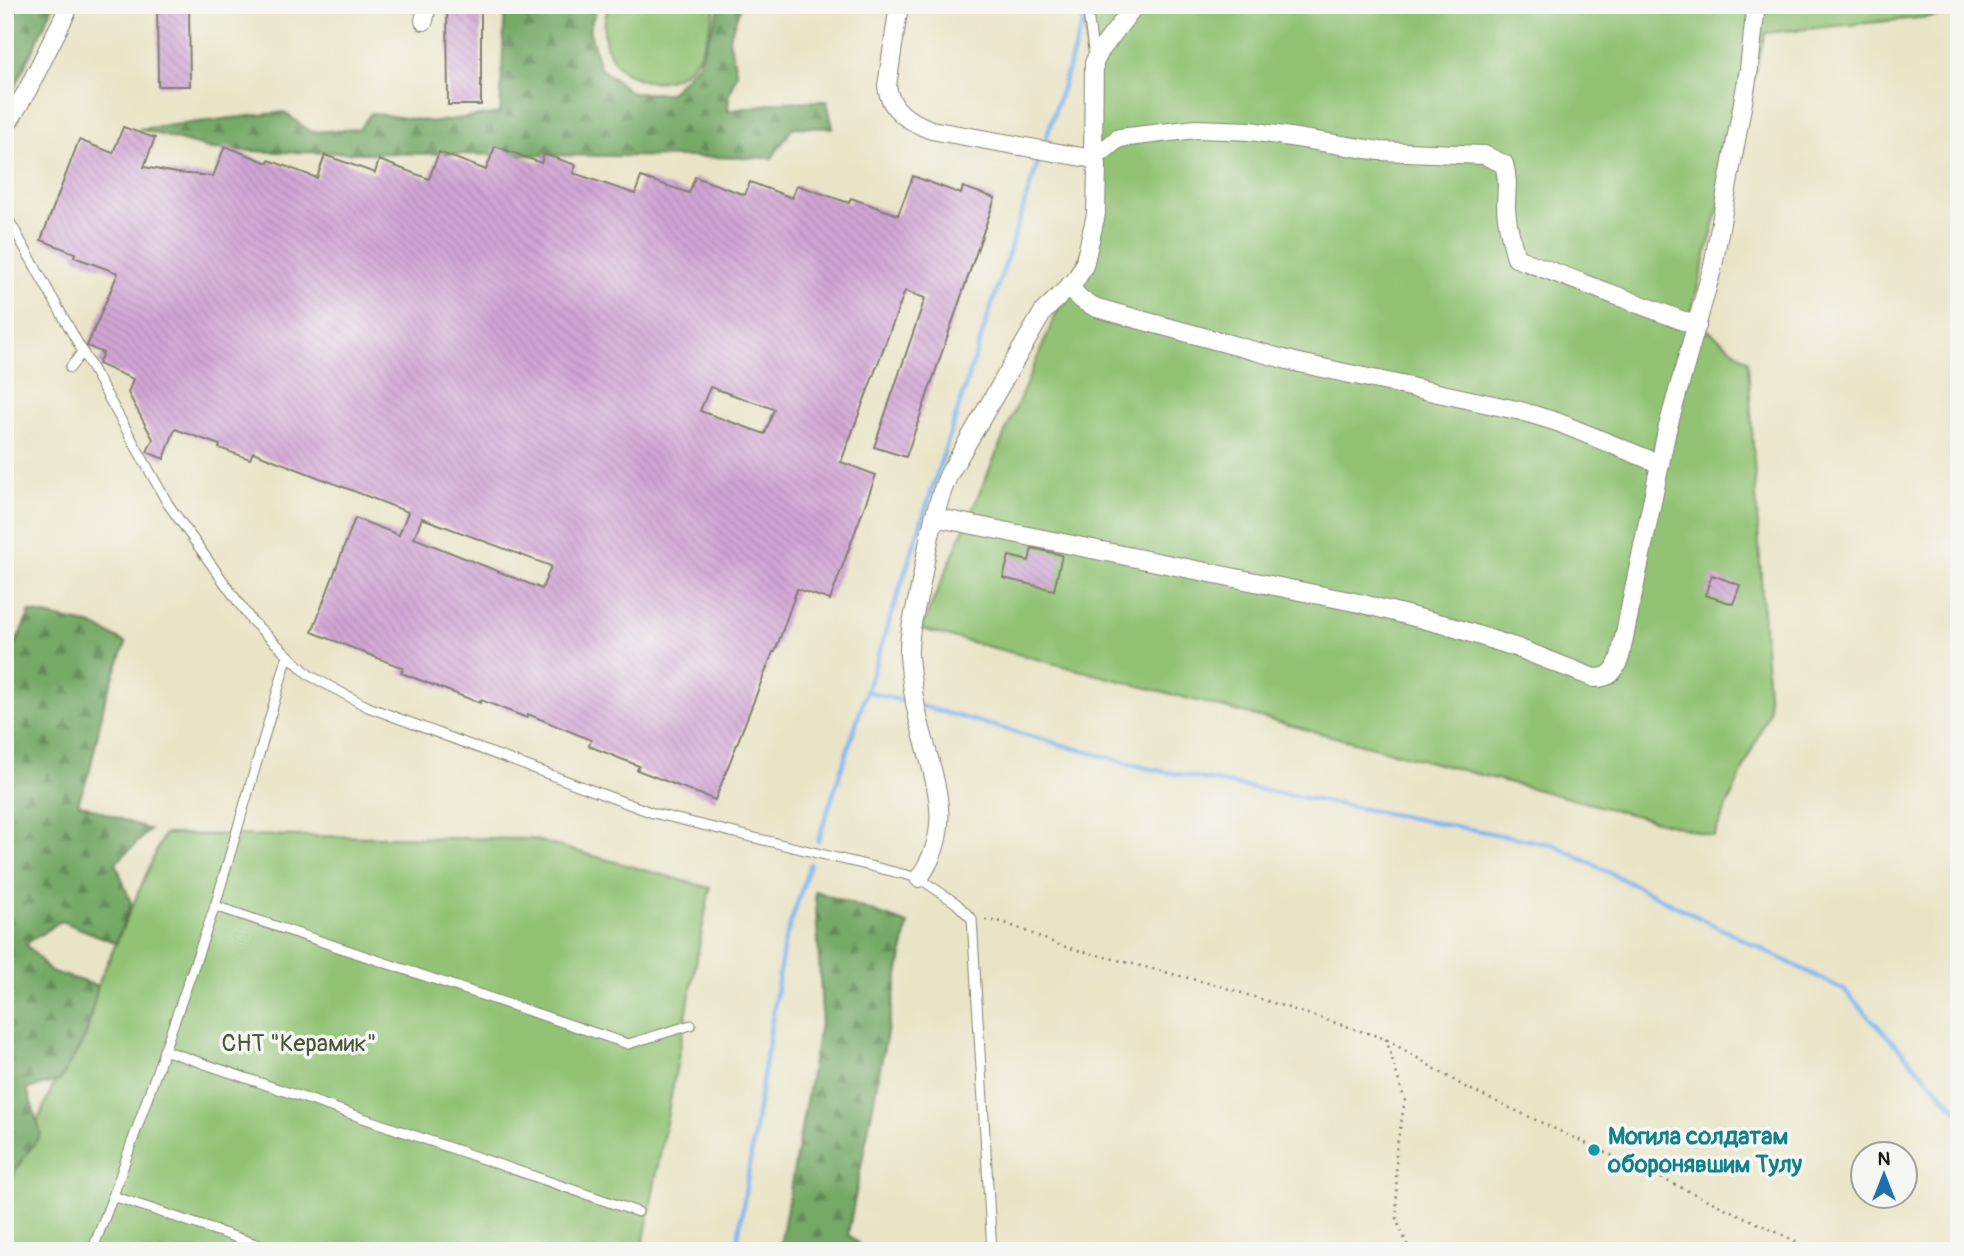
<svg xmlns="http://www.w3.org/2000/svg" width="1964" height="1256" font-family="Pangolin,sans-serif">
  <defs>
    <pattern id="forest-firs" width="22" height="20" patternUnits="userSpaceOnUse" patternTransform="scale(1.75)"><rect width="22" height="20" fill="#75a966"/><path d="M5 1l3.5 6h-7zM16 11l3.5 6h-7z" fill="#5f8953"/></pattern>
    <pattern id="building-back-hatch" width="6" height="6" patternUnits="userSpaceOnUse" patternTransform="scale(1.75)"><rect width="6" height="6" fill="#d0a5d4"/><path d="M-1 5l2 2M0 0l6 6M5-1l2 2" fill="none" stroke="#b28db5"/></pattern>
  </defs>
  <rect width="100%" height="100%" fill="#f6f6f2"/>
  <filter id="ink" filterUnits="userSpaceOnUse"><feTurbulence type="fractalNoise" baseFrequency=".0143" numOctaves="2"/><feDisplacementMap in="SourceGraphic" scale="14" xChannelSelector="R" yChannelSelector="G"/><feConvolveMatrix kernelMatrix="1 2 1 2 8 2 1 2 1" color-interpolation-filters="sRGB"/></filter>
  <filter id="wash" filterUnits="userSpaceOnUse"><feTurbulence type="fractalNoise" baseFrequency=".00686" numOctaves="4" result="noise"/><feDisplacementMap in="SourceGraphic" scale="28" xChannelSelector="R" yChannelSelector="G"/><feGaussianBlur stdDeviation="1.57" result="paint"/><feColorMatrix in="noise" values="0 0 0 0 0 0 0 0 0 0 0 0 0 0 0 0 0 1.4 0 .05"/><feComposite in="paint" operator="in"/></filter>
  <g filter="url(#wash)">
    <rect width="100%" height="100%" fill="#eae4c6"/>
    <!-- green -->
    <g fill="#92c374" stroke="#577048" stroke-width="2">
      <path d="M609 5H717C711 21 707 42 698 57 667 108 583 74 609 5Z"/>
      <path d="M1084 5H1959V14L1765 33 1690 316 1748 361 1769 711 1714 836 921 629 1096 221Z"/>
      <path d="M164 834 532 839 710 888 642 1251H5V1195Z"/>
    </g>
    <!-- forest -->
    <g fill="url(#forest-firs)" stroke="#486241" stroke-width="2">
      <path d="M5 5H54L5 108Z"/>
      <path d="M505 5H598L589 29 600 68 632 93H670L698 64 721 5H741L729 39 737 74 729 93 728 111 781 102 827 101 833 128 793 127 772 158 275 152 211 149 139 129 284 112 311 132 359 129 371 113 434 122 500 113Z"/>
      <path d="M30 612 93 625 126 643 105 700 90 770 78 803 150 830 116 863 131 903 116 943 61 921 26 944 50 971 98 986 86 1036 60 1081 27 1089 41 1134 10 1177 5 1188V658L10 655Z"/>
      <path d="M815 891 908 924 848 1234 866 1251H779L822 1013Z"/>
    </g>
    <g fill="none" stroke-linecap="round" stroke-linejoin="round">
      <!-- stream -->
      <g stroke="#82b7f0" stroke-width="4.5">
        <path d="M1044 145 1085 16"/>
        <path d="M866 691 910 703"/>
        <path d="M921 706 1146 768 1554 845 1844 990 1959 1112"/>
        <path d="M818 841 1041 153"/>
        <path d="M736 1251 784 943 810 864"/>
      </g>
    </g>
    <g id="blocks">
      <!-- building -->
      <g fill="url(#building-back-hatch)" fill-rule="evenodd">
        <path d="M157 5H189L190 86H158Z"/>
        <path d="M447 5H481V105H448Z"/>
        <path d="M123 127 155 138 144 167 177 173 213 176 225 146 268 163 269 160 317 178 325 155 375 173 379 160 429 179 439 152 486 170 495 146 541 163 544 154 576 165 573 173 635 194 641 177 689 193 695 177 745 195 750 182 792 198 797 185 849 203 851 198 898 215 913 176 961 194 963 187 995 198 906 457 874 447 925 298 905 291 841 462 876 475 830 600 797 589 775 652H773L715 800 637 770 639 766 589 746 591 740 528 714 527 718 481 700 480 703 433 685 401 673 403 668 312 632 355 518 399 535 408 512 253 452 250 459 219 448 220 445 175 429 164 459 147 452 153 439 128 393 133 379 98 364 103 353 87 346 118 273 74 257 75 253 41 240 79 140 113 153ZM710 387 774 409 765 434 700 411ZM422 518 551 566 542 589 414 538Z"/>
        <path d="M1032 548 1062 555 1054 590 1003 578 1009 556 1029 561Z"/>
        <path d="M1712 575 1740 585 1733 604 1705 595Z"/>
      </g>
    </g>
  </g>
  <g filter="url(#ink)">
    <use href="#blocks" fill-opacity="0" stroke="#838071" stroke-width="2"/>
    <g fill="none" stroke-linecap="round" stroke-linejoin="round">
      <!-- lane casing -->
      <g stroke="#838071" stroke-width="11">
        <g id="lane">
          <path d="M1087 5 1094 58"/>
          <path d="M5 213 168 504 251 620 309 675 368 707 653 813 919 878 956 903 972 919 992 1251"/>
          <path d="M70 368 83 351"/>
          <path d="M215 906 628 1044 691 1025"/>
          <path d="M164 1050 638 1212"/>
          <path d="M113 1196 277 1251"/>
          <path d="M92 1251 113 1196 215 906 288 655"/>
        </g>
      </g>
      <!-- street casing -->
      <g stroke="#838071" stroke-width="20">
        <g id="street">
          <path d="M899 5 887 86C890 111 909 121 931 130L1093 159"/>
          <path d="M424 21 427 5"/>
          <path d="M5 128 27 91 70 5"/>
          <path d="M1093 159 1119 138 1196 129 1251 131 1380 151 1484 155 1504 164C1509 182 1506 191 1506 208 1507 226 1512 242 1516 258L1697 326"/>
          <path d="M1070 285C1077 298 1084 302 1097 308L1295 362 1521 411 1557 422 1660 464"/>
          <path d="M934 517 1359 603 1446 625 1518 648 1594 678C1610 678 1615 672 1620 657L1667 430 1713 266 1749 69 1756 5"/>
          <path d="M919 878C956 826 934 781 920 725 914 703 911 679 909 656 908 635 914 614 919 593 927 553 932 512 949 474L1043 312 1075 281 1084 266 1096 214 1097 164 1093 159 1094 63 1100 51 1135 5"/>
        </g>
      </g>
      <!-- path -->
      <g stroke="#838071" stroke-width="2.5" stroke-dasharray="2 5" stroke-linecap="butt">
        <path d="M985 920 1003 922 1062 946 1220 986 1386 1039 1465 1087 1817 1251"/>
        <path d="M1386 1039 1405 1101 1396 1150 1397 1221 1410 1251"/>
      </g>
      <!-- lane -->
      <use href="#lane" stroke="#fff" stroke-width="9"/>
      <!-- street -->
      <use href="#street" stroke="#fff" stroke-width="18"/>
    </g>
  </g>
  <!-- markers -->
  <circle fill="#0f9aa8" stroke="#f6f6f2" stroke-width="2.5" cx="1594" cy="1150" r="7"/>
  <g text-anchor="middle" dominant-baseline="central" stroke-width="7" stroke-linejoin="round" paint-order="stroke">
    <!-- park labels -->
    <g font-size="24" fill="#45563b" stroke="#f6f6f2">
      <text x="299" y="1043">СНТ "Керамик"</text>
    </g>
    <!-- culture labels -->
    <g font-size="24" font-weight="bold" fill="#0d838f" stroke="#f6f6f2" text-anchor="start">
      <text x="1608" y="1136">Могила солдатам<tspan x="1608" dy="28">оборонявшим Тулу</tspan></text>
    </g>
  </g>
  <!-- margin -->
  <rect width="1964" height="1256" fill="none" stroke="#f6f6f2" stroke-width="28"/>
  <!-- north arrow -->
  <g transform="translate(1884 1175)"><circle r="33" fill="#f6f6f2" stroke="#9f9f9c" stroke-width="2"/>
  <path d="M0-5L12 26L0 18L-12 26Z" fill="#1f6fb2"/>
  <text y="-10" font-size="19" font-weight="bold" text-anchor="middle" fill="#1c1c1c">N</text>
  </g>
</svg>
